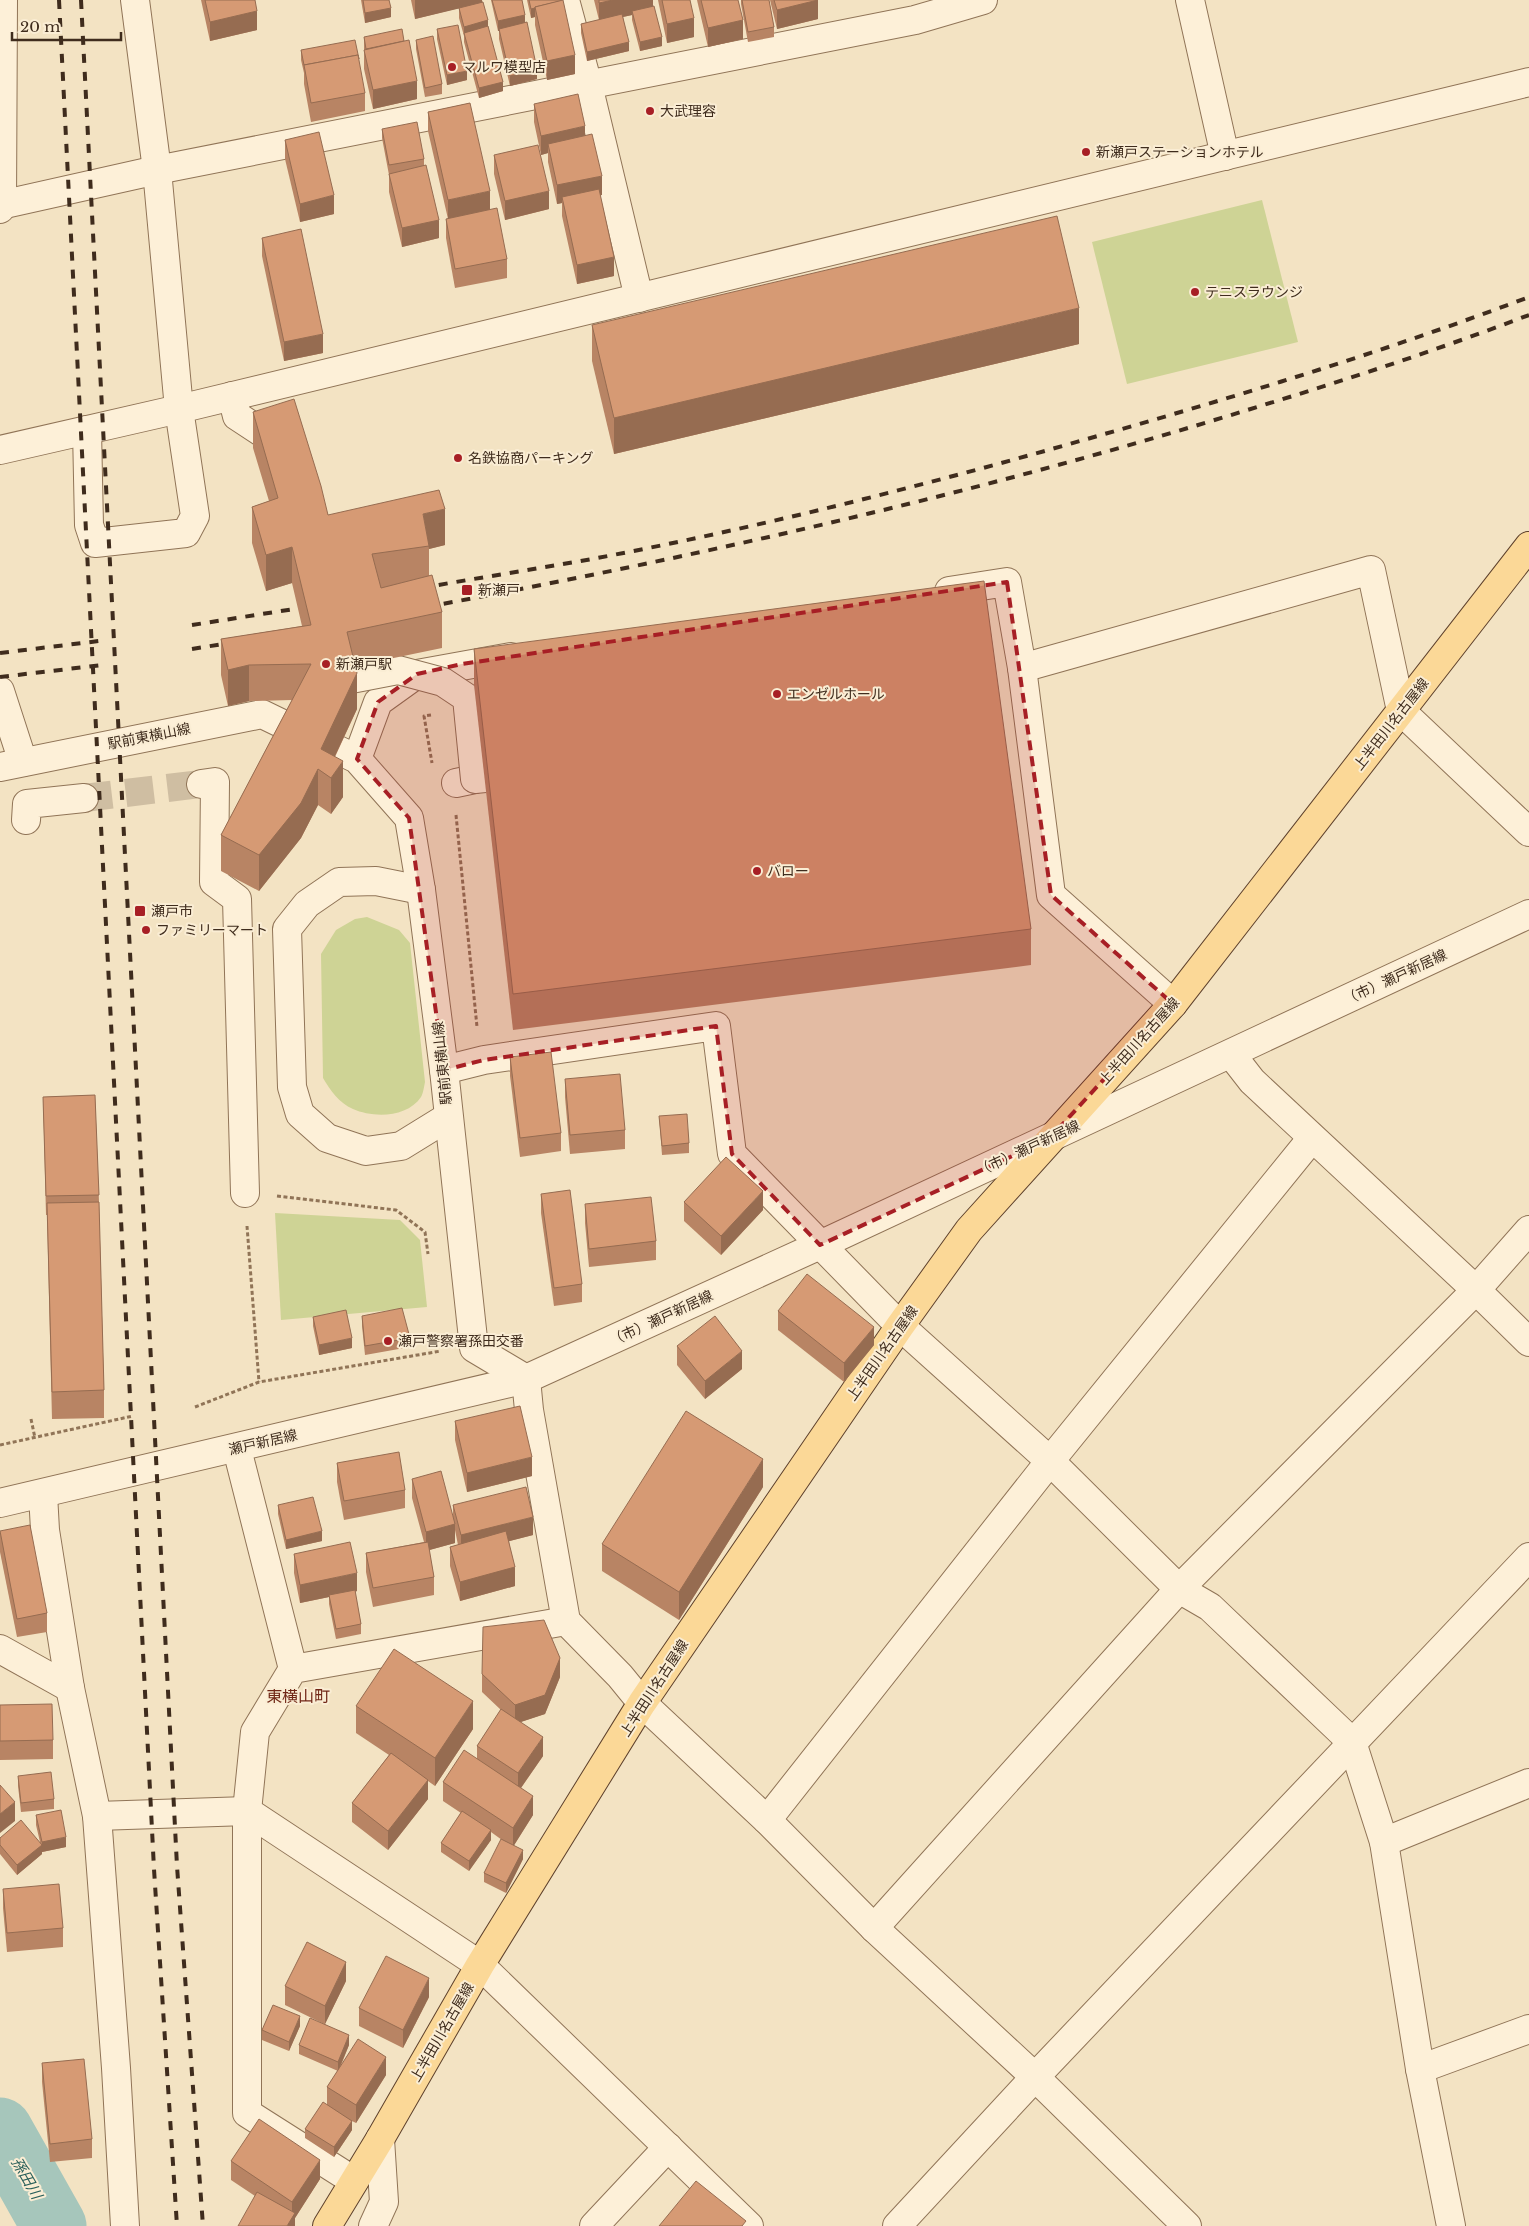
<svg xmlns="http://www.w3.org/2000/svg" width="1529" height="2226" font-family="'Libre Baskerville','Noto Sans JP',serif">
  <rect width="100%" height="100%" fill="#f3e3c3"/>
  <!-- green -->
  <g fill="#ced395">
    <path d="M1262 200 1298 342 1127 384 1092 242Z"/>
    <path d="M367 917 399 930 410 943 425 1082C424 1087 423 1094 421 1097 407 1118 373 1118 353 1109 339 1103 330 1090 323 1078L321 954 336 930 355 919Z"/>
    <path d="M275 1213 400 1220 420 1240 427 1307 281 1320Z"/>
  </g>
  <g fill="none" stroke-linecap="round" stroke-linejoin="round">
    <!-- river -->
    <path stroke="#a6c6bb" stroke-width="65" d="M0 2130 54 2226"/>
    <!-- minor-tunnel -->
    <path stroke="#cfbea2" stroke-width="28" stroke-dasharray="28 14" stroke-linecap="butt" d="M84 798 201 784"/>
    <!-- minor casing -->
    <g stroke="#907457" stroke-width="30">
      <g id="minor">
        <path d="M565 0 588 85 639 298"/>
        <path d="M1190 0 1225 156"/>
        <path d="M0 205 157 170 915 20 983 0"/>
        <path d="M0 209 2 204 3 0"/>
        <path d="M232 396 237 416 275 441"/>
        <path d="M87 430 89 525 95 543 186 533 195 516 179 409 157 170 135 0"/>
        <path d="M0 450 179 409 1529 82"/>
        <path d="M949 591 1007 582 1022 668 1051 895 1173 1004"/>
        <path d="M1022 668 1371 570 1401 711 1529 832"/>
        <path d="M0 691 23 762"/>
        <path d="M338 750 357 759 409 818 421 890 444 1070 474 1348 526 1379"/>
        <path d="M357 759 378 702 417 674 511 657"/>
        <path d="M0 767 262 714 295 730"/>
        <path d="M456 783 475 779"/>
        <path d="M201 784 215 782 214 882 237 899 245 1193"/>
        <path d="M26 820 27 804 84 798"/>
        <path d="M421 890 376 881 339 882 307 904 287 929 292 1087 300 1114 327 1138 366 1151 401 1146 448 1117"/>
        <path d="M1231 1054 1252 1081 1476 1290 1529 1342"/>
        <path d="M444 1070 484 1060 716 1026 732 1154 900 1326 1050 1461 1179 1589 1210 1607 1352 1742 1384 1842 1420 2069 1451 2226"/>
        <path d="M526 1379 529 1410 566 1621 620 1676 642 1703 767 1820 874 1928 1035 2077 1187 2226"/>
        <path d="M237 1449 293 1669"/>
        <path d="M43 1494 45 1530 70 1688 97 1816 116 2068 125 2226"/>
        <path d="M0 1503 526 1379 820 1245 1529 914"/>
        <path d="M0 1649 70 1688"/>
        <path d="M97 1816 247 1811 480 1965 749 2226"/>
        <path d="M767 1820 1050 1461 1312 1138"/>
        <path d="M1384 1842 1529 1783"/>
        <path d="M874 1928 1179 1589 1476 1290 1529 1230"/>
        <path d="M1420 2069 1529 2029"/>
        <path d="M354 2181 247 2113V1811L255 1732 293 1669 566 1621"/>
        <path d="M373 2226 384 2202 380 2139"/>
        <path d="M594 2226 668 2147"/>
        <path d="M897 2226 1035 2077 1529 1557"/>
      </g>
    </g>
    <!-- major casing -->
    <g stroke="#5e412c" stroke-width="30">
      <path id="major" d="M327 2226 380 2139 480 1965 642 1703 900 1326 969 1230 1173 1004 1529 546"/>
    </g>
    <!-- path -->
    <g stroke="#907457" stroke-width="3" stroke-dasharray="4 2.5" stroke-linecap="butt">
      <path d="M431 715 424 716 432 763"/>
      <path d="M456 815 477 1027"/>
      <path d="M277 1196 396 1210 425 1232 428 1254"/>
      <path d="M247 1226 259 1382"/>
      <path d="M195 1407 259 1382 441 1351"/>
      <path d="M31 1419 35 1438"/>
      <path d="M0 1445 133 1416"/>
    </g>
    <!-- minor -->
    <use href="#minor" stroke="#fdf0d8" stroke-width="28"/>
    <!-- major -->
    <use href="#major" stroke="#fbd897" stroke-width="28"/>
    <!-- rail -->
    <g stroke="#3f2c1d" stroke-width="4" stroke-dasharray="9 9" stroke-linecap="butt">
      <path d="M59 0 154 1869 177 2226"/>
      <path d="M81 0 177 1866 203 2226"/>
      <path d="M421 588C478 578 535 569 592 559 763 527 934 483 1101 435 1245 394 1389 350 1529 297"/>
      <path d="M426 607C707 555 984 492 1257 407 1349 379 1440 349 1529 315"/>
      <path d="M192 625 294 609"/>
      <path d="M192 649 235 642"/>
      <path d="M0 653 99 641"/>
      <path d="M0 677 102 665"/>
    </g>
    <!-- minor-bridge casing -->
    <g stroke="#907457" stroke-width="30" stroke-linecap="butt">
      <path id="minor-bridge" d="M320 685 398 670 443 682 467 698 475 779 485 778"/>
    </g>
    <!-- minor-bridge -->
    <use href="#minor-bridge" stroke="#fdf0d8" stroke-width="28"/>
  </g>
  <!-- wall -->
  <g fill="#b88464">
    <path d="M201 0H255L257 30 210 41Z"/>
    <path d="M361 0H389L391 17 365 23Z"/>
    <path d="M411 0H482L503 91 479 98 464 42V36L459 18V8L415 19Z"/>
    <path d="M491 0H522L525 23 537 79 510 86 499 39V31H498Z"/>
    <path d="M527 0H561L575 74 547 80 535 25V17L531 18Z"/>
    <path d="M594 0H653V6L662 46 640 51 632 20V15L623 17 629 51 587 61 581 33V24L599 20Z"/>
    <path d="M658 0H690L694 37 667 43Z"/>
    <path d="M697 0H738L743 39 708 47Z"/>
    <path d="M741 0H769L774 27V37L748 42 741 4Z"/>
    <path d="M770 0H818V19L777 29Z"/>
    <path d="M437 29 467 80 447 85 437 39Z"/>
    <path d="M364 37 404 41 417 99 373 109 364 69Z"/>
    <path d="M416 40 442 84V94L425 97 416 49Z"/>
    <path d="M301 50 365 93V111L311 122 304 84V73L301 60Z"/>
    <path d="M470 103 448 219 428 131V112Z"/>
    <path d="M534 104 585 135 602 195H600L614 276 577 284 562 216V203L557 204 548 162V153L541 155 534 122Z"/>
    <path d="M382 129 424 159V165L439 238 402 247 389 192V175L382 138Z"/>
    <path d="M285 140 334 214 300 222 285 159Z"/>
    <path d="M494 155 549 209 505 220 494 174Z"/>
    <path d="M446 219 507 259V278L455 288 446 238Z"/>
    <path d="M262 238 323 353 284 361 262 256Z"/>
    <path d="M592 325 1079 344 614 454 592 361Z"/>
    <path d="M253 412 328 515 445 545 429 549V576L442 612V648L355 666 357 709 335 757 343 797 331 814 318 805 301 838 259 891 221 871V835L292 700 249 701 228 706 221 675V639L302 626 292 583 266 591 252 543V507L269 501 253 448Z"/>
    <path d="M474 649 1031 929V965L513 1030 474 685Z"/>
    <path d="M510 1057 561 1133V1151L520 1157 510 1076Z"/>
    <path d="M565 1079 625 1130V1149L570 1154 565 1097Z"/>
    <path d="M95 1095 99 1202 104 1390V1418L52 1419 47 1215H46L43 1097Z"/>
    <path d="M659 1116 689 1143V1153L662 1155Z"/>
    <path d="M541 1194 582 1284V1302L554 1306 541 1213Z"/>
    <path d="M684 1202 763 1210 721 1255 684 1221Z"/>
    <path d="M585 1204 656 1241V1260L589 1267 585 1223Z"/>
    <path d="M778 1311 874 1345 844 1382 778 1330Z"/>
    <path d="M362 1316 410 1338V1347L365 1355 362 1326Z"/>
    <path d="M313 1317 352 1348 319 1355 313 1326Z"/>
    <path d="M677 1346 742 1369 705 1399 677 1365Z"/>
    <path d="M455 1421 532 1476 467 1492 455 1440Z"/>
    <path d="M337 1463 405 1490V1508L344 1520 337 1482Z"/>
    <path d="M412 1479 453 1518V1505L533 1535 509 1541 515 1586 460 1601 450 1566V1547L458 1545 455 1530V1543L429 1550 434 1577V1595L373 1607 366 1572V1553L424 1542 412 1498Z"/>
    <path d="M763 1487 679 1620 602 1571V1544Z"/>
    <path d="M278 1505 322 1541 286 1549 278 1514Z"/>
    <path d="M0 1531 47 1613V1632L17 1637 0 1552Z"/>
    <path d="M294 1554 357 1591 355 1592 361 1624V1634L336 1639 329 1604V1597L300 1603 294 1573Z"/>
    <path d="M482 1674 560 1677 545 1714 520 1722 543 1756 521 1788 533 1815 514 1845 523 1859 506 1893 484 1882V1873L502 1840 491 1832V1840L469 1871 441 1852V1843L461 1813 443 1801V1782L477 1758V1746L501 1710 482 1692Z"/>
    <path d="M0 1705 53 1740V1759L0 1760Z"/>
    <path d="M356 1706 473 1729 435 1786 428 1781V1799L388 1850 352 1822V1803L389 1755 356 1733Z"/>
    <path d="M18 1776 54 1799V1809L21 1812 18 1786Z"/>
    <path d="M36 1815 66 1847 42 1852V1854L17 1875 0 1854V1838L40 1842 36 1825Z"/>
    <path d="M3 1889 63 1928V1947L7 1952 3 1908Z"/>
    <path d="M346 1981 325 2024 349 2045 340 2068 386 2075 356 2123 352 2121V2130L334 2157 305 2138V2129L327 2105V2087L338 2071 299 2054V2045L324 2024 285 2005V1986Z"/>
    <path d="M429 1997 403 2048 359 2026V2008Z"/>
    <path d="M300 2026 289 2051 262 2040V2030Z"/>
    <path d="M42 2063 92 2139V2158L50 2162 42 2082Z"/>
    <path d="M231 2161 320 2179 295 2218V2226L255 2196 231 2180Z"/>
  </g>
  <!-- shaded-wall -->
  <g fill="#966c51">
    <path d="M415 0H482V3L415 19Z"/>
    <path d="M613 0H653V10L632 11V15L599 22V3Z"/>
    <path d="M818 0V19L777 29V10Z"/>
    <path d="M391 8V17L365 23V13Z"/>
    <path d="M535 8V17L531 18V9Z"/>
    <path d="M257 11V30L210 41V22Z"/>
    <path d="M525 15V24L498 31V21Z"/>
    <path d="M694 18V37L667 43V24Z"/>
    <path d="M488 20V30L464 33V36V27Z"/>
    <path d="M743 20V39L708 47V28Z"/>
    <path d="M662 37V46L640 51V42Z"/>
    <path d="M629 42V51L587 61V52Z"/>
    <path d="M575 55V74L547 80V61Z"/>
    <path d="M537 69V79L510 86V76Z"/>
    <path d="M467 71V80L447 85V75Z"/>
    <path d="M417 81V99L373 109V90Z"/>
    <path d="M503 82V91L479 98V88Z"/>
    <path d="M585 126V145L548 144V153L541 155V136Z"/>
    <path d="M602 176V195L564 203 562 197V203L557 204V185Z"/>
    <path d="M490 191V210L448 219V200Z"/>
    <path d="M549 191V209L505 220V201Z"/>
    <path d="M334 195V214L300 222V204Z"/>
    <path d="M439 220V238L402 247V228Z"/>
    <path d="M614 257V276L577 284V265Z"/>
    <path d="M1079 308V344L614 454V418Z"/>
    <path d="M323 334V353L284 361V342Z"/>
    <path d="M445 509V545L429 549 423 514Z"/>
    <path d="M292 547V583L266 591V555Z"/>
    <path d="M249 665V701L228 706V670Z"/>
    <path d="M357 673V709L326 775 321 749Z"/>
    <path d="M343 761V797L331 814V778Z"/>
    <path d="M318 769V805L301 838 259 891V855Z"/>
    <path d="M763 1191V1210L721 1255V1236Z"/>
    <path d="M874 1327V1345L844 1382V1363Z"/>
    <path d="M352 1338V1348L319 1355V1345Z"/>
    <path d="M742 1351V1369L705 1399V1381Z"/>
    <path d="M532 1457V1476L467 1492V1473Z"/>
    <path d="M763 1459V1487L679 1620V1592Z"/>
    <path d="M533 1517V1535L461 1554V1535Z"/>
    <path d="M455 1524V1543L426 1551V1532Z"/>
    <path d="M322 1531V1541L286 1549V1540Z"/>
    <path d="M515 1567V1586L460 1601V1582Z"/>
    <path d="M357 1573V1591L329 1597V1595V1597L300 1603V1585Z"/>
    <path d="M560 1658V1677L545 1714 515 1724V1705Z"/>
    <path d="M473 1701V1729L435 1786V1758Z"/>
    <path d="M543 1737V1756L518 1792V1773Z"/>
    <path d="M428 1780V1799L388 1850V1831Z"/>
    <path d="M533 1796V1815L513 1847V1828Z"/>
    <path d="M15 1802V1821L0 1833V1814Z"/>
    <path d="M491 1830V1840L469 1871V1861Z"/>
    <path d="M66 1837V1847L42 1852V1854L17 1875V1865L42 1845V1842Z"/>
    <path d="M523 1850V1859L506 1893V1883Z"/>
    <path d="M346 1962V1981L325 2024V2006Z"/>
    <path d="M429 1978V1997L403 2048V2030Z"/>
    <path d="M300 2016V2026L289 2051V2042Z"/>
    <path d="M349 2035V2045L338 2071V2062Z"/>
    <path d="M386 2057V2075L356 2123V2105Z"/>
    <path d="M352 2121V2130L334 2157V2147Z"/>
    <path d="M320 2160V2179L295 2218V2226H287L292 2217V2202Z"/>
  </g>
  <!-- building -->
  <g fill="#d69a74" stroke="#966c51">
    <path d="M205 0H255L257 11 210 22Z"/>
    <path d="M363 0H389L391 8 365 13Z"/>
    <path d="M492 0H522L525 15 498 21Z"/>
    <path d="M529 0H561V1L535 7V8L531 9Z"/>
    <path d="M563 0 575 55 547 61 535 7Z"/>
    <path d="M599 0H613L599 3Z"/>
    <path d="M662 0H690L694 18 667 24Z"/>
    <path d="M701 0H738L743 20 708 28Z"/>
    <path d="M742 0H769L774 27 748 32Z"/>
    <path d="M774 0H818L777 10Z"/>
    <path d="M483 2 488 20 464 27 459 8Z"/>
    <path d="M654 6 662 37 640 42 632 11Z"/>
    <path d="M622 14 629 42 587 52 581 24Z"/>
    <path d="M527 22 537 69 510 76 499 29Z"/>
    <path d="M458 25 467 71 447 75 437 29Z"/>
    <path d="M488 26 503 82 479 88 464 33Z"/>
    <path d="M402 29 404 41 366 49 364 37Z"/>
    <path d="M433 36 442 84 425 88 416 40Z"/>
    <path d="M355 40 359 59 358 55 304 65 301 50Z"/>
    <path d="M409 40 417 81 373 90 364 50Z"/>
    <path d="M358 55 365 93 311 103 304 65Z"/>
    <path d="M578 94 585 126 541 136 534 104Z"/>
    <path d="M470 103 490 191 448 200 428 112Z"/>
    <path d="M417 122 424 159 389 165 382 129Z"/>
    <path d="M319 132 334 195 300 204 285 140Z"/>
    <path d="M592 134 602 176 557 185 548 144Z"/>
    <path d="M538 145 549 191 505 201 494 155Z"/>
    <path d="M426 165 439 220 402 228 389 174Z"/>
    <path d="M599 189 614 257 577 265 562 197Z"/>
    <path d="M497 208 507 259 455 269 446 219Z"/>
    <path d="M1057 216 1079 308 614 418 592 325Z"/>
    <path d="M301 229 323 334 284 342 262 238Z"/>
    <path d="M294 399 321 486 328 515 439 490 445 509 423 514 429 546 372 554 381 588 432 575 442 612 347 632 357 673 321 749 343 761 331 778 318 769 301 803 259 855 221 835 311 664 249 665 228 670 221 639 311 625 292 547 266 555 252 507 278 498 253 412Z"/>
    <path d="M984 581 1031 929 513 994 474 649Z"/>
    <path d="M551 1052 561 1133 520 1138 510 1057Z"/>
    <path d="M620 1074 625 1130 570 1135 565 1079Z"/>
    <path d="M95 1095 99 1195 46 1196 43 1097Z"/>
    <path d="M687 1114 689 1143 662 1146 659 1116Z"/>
    <path d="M726 1157 763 1191 721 1236 684 1202Z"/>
    <path d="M570 1190 582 1284 554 1288 541 1194Z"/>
    <path d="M651 1197 656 1241 589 1249 585 1204Z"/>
    <path d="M99 1202 104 1390 52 1392 47 1203Z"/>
    <path d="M807 1274 874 1327 844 1363 778 1311Z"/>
    <path d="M402 1308 410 1338 365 1346 362 1316Z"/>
    <path d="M346 1310 352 1338 319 1345 313 1317Z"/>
    <path d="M715 1316 742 1351 705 1381 677 1346Z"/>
    <path d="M520 1406 532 1457 467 1473 455 1421Z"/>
    <path d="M686 1411 763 1459 679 1592 602 1544Z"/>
    <path d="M399 1452 405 1490 344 1501 337 1463Z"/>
    <path d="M441 1471 455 1524 426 1532 412 1479Z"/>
    <path d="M526 1487 533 1517 461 1535 453 1505Z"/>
    <path d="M313 1497 322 1531 286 1540 278 1505Z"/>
    <path d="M30 1525 47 1613 17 1619 0 1531Z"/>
    <path d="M506 1531 515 1567 460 1582 450 1547Z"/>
    <path d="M350 1542 357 1573 300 1585 294 1554Z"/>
    <path d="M428 1542 434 1577 373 1588 366 1553Z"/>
    <path d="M355 1590 361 1624 336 1629 329 1595Z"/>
    <path d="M544 1620 560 1658 545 1695 515 1705 482 1674 483 1627Z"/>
    <path d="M394 1649 473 1701 435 1758 356 1706Z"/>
    <path d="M52 1704 53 1740 0 1741V1705Z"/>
    <path d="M501 1709 543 1737 518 1773 477 1746Z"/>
    <path d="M464 1750 533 1796 513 1828 443 1782Z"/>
    <path d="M391 1753 428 1780 388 1831 352 1803Z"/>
    <path d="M51 1772 54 1799 21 1803 18 1776Z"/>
    <path d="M0 1785 15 1802 0 1814Z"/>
    <path d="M61 1810 66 1837 42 1842 36 1815Z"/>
    <path d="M462 1811 491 1830 469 1861 441 1843Z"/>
    <path d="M21 1820 42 1845 17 1865 0 1845V1838Z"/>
    <path d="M501 1839 523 1850 506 1883 484 1873Z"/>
    <path d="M59 1884 63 1928 7 1933 3 1889Z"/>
    <path d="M307 1942 346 1962 325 2006 285 1986Z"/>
    <path d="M386 1956 429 1978 403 2030 359 2008Z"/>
    <path d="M273 2005 300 2016 289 2042 262 2030Z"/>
    <path d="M310 2018 349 2035 338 2062 299 2045Z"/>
    <path d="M358 2039 386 2057 356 2105 327 2087Z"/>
    <path d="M84 2059 92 2139 50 2144 42 2063Z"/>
    <path d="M323 2102 352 2121 334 2147 305 2129Z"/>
    <path d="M259 2119 320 2160 292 2202 231 2161Z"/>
    <path d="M696 2181 746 2221 742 2226H659Z"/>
    <path d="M257 2192 295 2213 287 2226H238Z"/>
  </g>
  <!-- marked area -->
  <path fill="#a71f25" fill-opacity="0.2" stroke="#a71f25" stroke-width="4" stroke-dasharray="10 6" stroke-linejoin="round" d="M1007 582 1051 895 1173 1004 1049 1139 820 1245 732 1154 716 1026 484 1060 444 1070 409 818 357 759 378 702 417 674 462 664Z"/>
  <!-- markers -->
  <g fill="#a71f25" stroke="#faedd4" stroke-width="2">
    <circle cx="452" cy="67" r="5"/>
    <circle cx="650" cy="111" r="5"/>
    <circle cx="1086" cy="152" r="5"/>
    <circle cx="1195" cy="292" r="5"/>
    <circle cx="458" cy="458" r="5"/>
    <rect x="461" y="584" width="12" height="12" rx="2.5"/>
    <circle cx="326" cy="664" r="5"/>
    <circle cx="777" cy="694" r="5"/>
    <circle cx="757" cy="871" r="5"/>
    <rect x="134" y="905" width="12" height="12" rx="2.5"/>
    <circle cx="146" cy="930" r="5"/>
    <circle cx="388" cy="1341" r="5"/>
  </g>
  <g text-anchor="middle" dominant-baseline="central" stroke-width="4" stroke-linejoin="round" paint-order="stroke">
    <!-- poi labels -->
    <g font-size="14" fill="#3f2c1d" stroke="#faedd4" text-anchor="start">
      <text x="462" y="67">マルワ模型店</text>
      <text x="660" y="111">大武理容</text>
      <text x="1096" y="152">新瀬戸ステーションホテル</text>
      <text x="1205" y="292">テニスラウンジ</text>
      <text x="468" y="458">名鉄協商パーキング</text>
      <text x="478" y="590">新瀬戸</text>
      <text x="336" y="664">新瀬戸駅</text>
      <text x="787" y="694">エンゼルホール</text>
      <text x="767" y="871">バロー</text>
      <text x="151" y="911">瀬戸市</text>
      <text x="156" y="930">ファミリーマート</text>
      <text x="398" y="1341">瀬戸警察署孫田交番</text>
    </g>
    <!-- street labels -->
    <g font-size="14" fill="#3f2c1d" stroke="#faedd4">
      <text transform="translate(1391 724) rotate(-52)">上半田川名古屋線</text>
      <text transform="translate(149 736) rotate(-11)">駅前東横山線</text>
      <text transform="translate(1395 977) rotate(-25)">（市）瀬戸新居線</text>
      <text transform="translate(1139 1041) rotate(-48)">上半田川名古屋線</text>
      <text transform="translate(442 1063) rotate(-96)">駅前東横山線</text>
      <text transform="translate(1028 1148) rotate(-25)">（市）瀬戸新居線</text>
      <text transform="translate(661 1318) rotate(-25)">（市）瀬戸新居線</text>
      <text transform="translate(882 1353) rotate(-55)">上半田川名古屋線</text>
      <text transform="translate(263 1442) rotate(-13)">瀬戸新居線</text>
      <text transform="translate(654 1688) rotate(-57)">上半田川名古屋線</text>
      <text transform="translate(442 2032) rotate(-60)">上半田川名古屋線</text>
    </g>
    <!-- water labels -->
    <g font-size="15" font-style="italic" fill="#2a605b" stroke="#faedd4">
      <text transform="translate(27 2178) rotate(60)">孫田川</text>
    </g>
    <!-- quarter labels -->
    <g font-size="16" fill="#712717" stroke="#faedd4">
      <text x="298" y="1696">東横山町</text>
    </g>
  </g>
  <!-- scale -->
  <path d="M12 32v8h109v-8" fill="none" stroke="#3f2c1d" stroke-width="2.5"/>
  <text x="20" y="32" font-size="15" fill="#3f2c1d" stroke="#faedd4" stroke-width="4" paint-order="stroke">20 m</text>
</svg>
